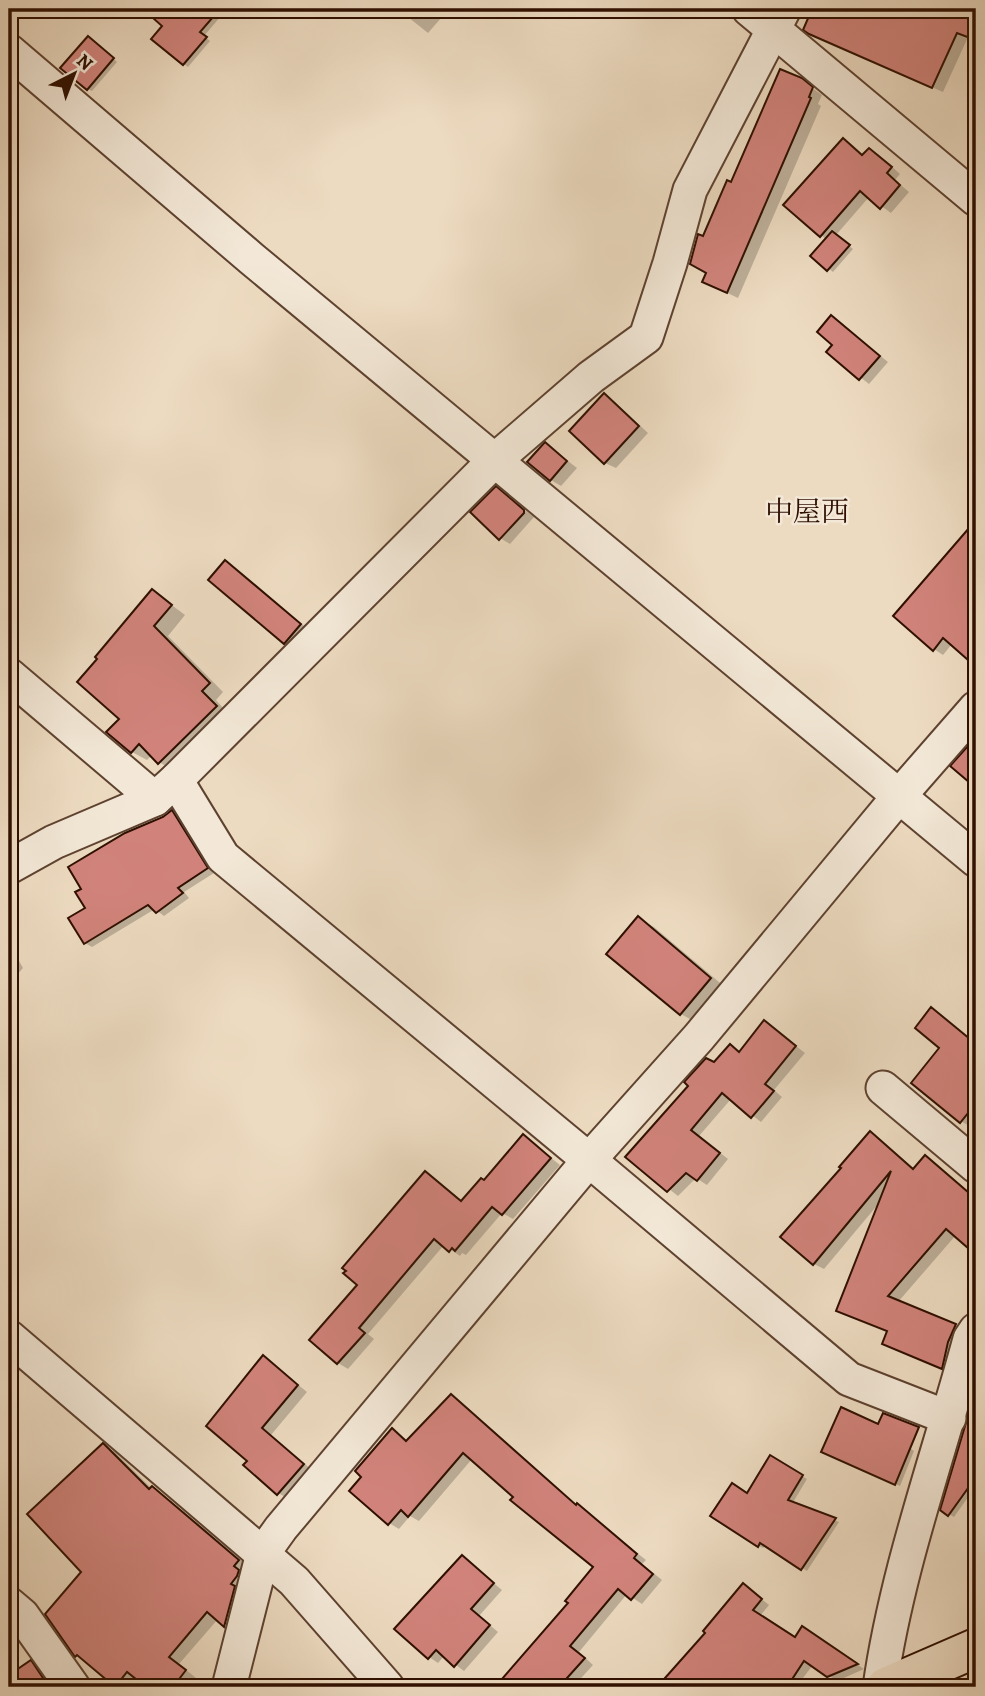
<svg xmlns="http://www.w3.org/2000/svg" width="985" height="1696" font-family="Alegreya,'Noto Serif JP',serif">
  <rect width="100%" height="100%" fill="#eddbc1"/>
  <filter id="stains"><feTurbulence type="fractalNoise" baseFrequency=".00286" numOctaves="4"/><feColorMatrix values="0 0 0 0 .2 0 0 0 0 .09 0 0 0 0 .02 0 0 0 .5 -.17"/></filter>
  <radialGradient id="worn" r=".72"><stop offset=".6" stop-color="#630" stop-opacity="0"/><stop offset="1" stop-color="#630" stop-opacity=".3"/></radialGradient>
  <!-- shadow -->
  <g fill="#0003">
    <path d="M145 9H227L204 36 210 41 188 67 184 64 165 25Z"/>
    <path d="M398 9H449L428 33Z"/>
    <path d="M807 9H976V41L968 37 943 92 821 39 809 20 803 17Z"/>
    <path d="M93 41 117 62 92 91 88 89Z"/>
    <path d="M801 80 822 95 818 104 821 106 738 298 715 287 708 273 704 238 732 184Z"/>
    <path d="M844 141 864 156 869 150 879 155 900 174 895 180 909 192 891 213 869 197 836 235 853 249 833 272 813 256 827 240 786 205Z"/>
    <path d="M832 317 888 362 869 384 828 352 835 345Z"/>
    <path d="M604 395 614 401 648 433 616 468 605 463Z"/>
    <path d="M546 444 577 468 561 486 551 480Z"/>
    <path d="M496 489 534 517 510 544 500 538Z"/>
    <path d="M969 531 976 535V625L971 631 976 635V665L952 644 943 655 934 649Z"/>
    <path d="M225 563 235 569 310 631 296 648 285 642 211 580Z"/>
    <path d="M153 591 185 615 168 636 223 692 216 700 230 716 174 771 159 762 152 755 147 760 132 752 121 718Z"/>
    <path d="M976 740V797L968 789 973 783 953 766Z"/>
    <path d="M172 812 179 816 214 873 184 892 189 898 164 916 155 909 92 947 85 943 87 909 163 818Z"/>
    <path d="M638 918 654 927 726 988 697 1023 681 1014 609 953Z"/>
    <path d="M9 943 23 968 9 984Z"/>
    <path d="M939 1014 976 1044V1117L969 1126 961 1121 942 1048Z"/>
    <path d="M765 1022 805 1053 774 1090 782 1097 761 1122 731 1099 699 1136 728 1159 707 1185 696 1178 678 1196 628 1157 730 1046 740 1052Z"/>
    <path d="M870 1134 880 1139 915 1170 925 1157 935 1163 969 1192 965 1196 976 1206V1253L956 1235 898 1302 966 1331 948 1371 895 1349 889 1332 849 1316 880 1202 824 1269 814 1264Z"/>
    <path d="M523 1136 560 1165 513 1219 502 1213 466 1255 462 1253 460 1256 444 1245 368 1334 374 1339 348 1369 338 1363 360 1285 425 1173 463 1202 484 1182Z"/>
    <path d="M264 1357 307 1392 271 1435 313 1471 289 1499 278 1493 250 1460Z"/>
    <path d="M451 1396 461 1402 579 1507 646 1560 642 1564 662 1580 642 1604 627 1594 579 1652 593 1665 573 1687H489L495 1681 500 1684 571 1603 596 1567 472 1459 419 1521 410 1516 399 1529 389 1523 364 1476 392 1430 408 1441Z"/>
    <path d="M975 1399 976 1486 954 1517 942 1510Z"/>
    <path d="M103 1445 115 1452 152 1489 164 1495 250 1567 236 1632 218 1619 179 1664 196 1678 189 1687H118L77 1656 47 1614 84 1572Z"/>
    <path d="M908 1447 914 1451 900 1486 828 1454Z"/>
    <path d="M771 1458 807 1479 792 1504 839 1522 807 1571 766 1545 763 1548 759 1546 712 1515 748 1495Z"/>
    <path d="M462 1557 502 1590 479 1616 498 1632 464 1671 444 1656 438 1663 429 1657 397 1629Z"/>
    <path d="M743 1585 769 1605 760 1616 796 1639 811 1633 864 1669 837 1681 813 1665 796 1687 730 1645 748 1687H659L709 1631Z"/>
    <path d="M31 1662 39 1667 53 1687H9V1681L13 1674Z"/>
  </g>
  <!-- building -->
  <g fill="#d1837b" stroke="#2f0f00" stroke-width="2">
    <path d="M143 9H220L200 32 207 37 183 65 151 39 162 26Z"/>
    <path d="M812 9H976V23L970 38 957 33 932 88 809 34 803 30Z"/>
    <path d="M88 36 114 58 87 90 60 68Z"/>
    <path d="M780 69 802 78 813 87 809 97 811 98 727 293 702 282 706 273 690 264 698 234 703 236 727 180 731 182Z"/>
    <path d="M843 138 862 155 869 148 892 167 887 173 900 185 880 209 860 191 820 237 783 205Z"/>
    <path d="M832 231 850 245 827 271 810 256Z"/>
    <path d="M831 315 880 356 859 380 826 352 832 345 817 332Z"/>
    <path d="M604 393 639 426 604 464 569 431Z"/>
    <path d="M545 442 567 461 550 481 527 462Z"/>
    <path d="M496 486 524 510V513L499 540 470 512Z"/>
    <path d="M976 520V667L943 638 933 651 893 616Z"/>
    <path d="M225 560 301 624 284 644 208 580Z"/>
    <path d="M152 589 172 605 154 626 210 683 202 691 217 706 158 764 139 744 131 753 106 732 119 719 77 682 97 659 95 657Z"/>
    <path d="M976 737V788L950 766Z"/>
    <path d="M172 810 208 868 178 888 183 893 156 913 148 905 84 944 68 918 85 908 75 892 81 889 68 867 125 833 163 817Z"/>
    <path d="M638 916 711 978 680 1015 606 954Z"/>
    <path d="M931 1007 976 1044V1103L960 1123 911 1083 939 1048 915 1028Z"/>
    <path d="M764 1020 796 1046 765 1084 774 1091 751 1118 722 1093 691 1130 720 1153 697 1181 686 1173 667 1192 625 1157 688 1086 684 1082 706 1058 714 1062 730 1044 739 1052Z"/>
    <path d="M870 1131 913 1169 925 1155 976 1199V1255L946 1229 888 1296 956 1324 948 1342 942 1369 882 1344 887 1331 836 1311 891 1171 813 1265 780 1237 841 1168 839 1167Z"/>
    <path d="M523 1134 551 1158 502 1215 492 1207 455 1251 452 1248 449 1252 434 1239 359 1328 365 1333 337 1364 309 1340 357 1285 343 1273 346 1271 342 1268 425 1171 461 1201 481 1178 484 1180Z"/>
    <path d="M263 1355 298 1385 262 1428 304 1464 277 1495 243 1465 247 1461 206 1426Z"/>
    <path d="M976 1389V1477L948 1516 940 1510Z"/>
    <path d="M451 1394 576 1505 577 1503 637 1554 634 1558 653 1574 631 1600 618 1589 570 1646 585 1658 559 1687H495L568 1603 565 1601 593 1567 510 1500 513 1497 463 1453 408 1517 401 1510 388 1525 349 1491 361 1477 355 1471 392 1428 406 1441Z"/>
    <path d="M841 1407 878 1424 883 1413 919 1427 895 1485 821 1452Z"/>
    <path d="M103 1443 149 1489 152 1486 239 1560 234 1566 239 1570 237 1576 231 1584 235 1586 224 1627 207 1612 169 1657 186 1670 173 1687H146L127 1672 115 1687 77 1655 75 1657 45 1614 81 1572 27 1514Z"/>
    <path d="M770 1455 803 1475 788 1500 836 1518 801 1570 760 1543 758 1547 710 1516 732 1483 747 1493Z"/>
    <path d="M462 1555 494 1583 471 1609 490 1625 454 1667 436 1650 428 1659 394 1629Z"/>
    <path d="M743 1583 762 1599 753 1610 795 1637 802 1626 858 1664 827 1677 804 1661 787 1687H657L705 1633 703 1631Z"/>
    <path d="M31 1660 49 1687H9V1675Z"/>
  </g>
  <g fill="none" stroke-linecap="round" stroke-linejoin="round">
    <!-- street casing -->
    <g stroke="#5e4230" stroke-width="37">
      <g id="street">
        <path d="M749 9 976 199"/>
        <path d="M9 51 252 259 976 860"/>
        <path d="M9 675 155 799"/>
        <path d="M176 780 223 857 589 1160 849 1379 949 1418"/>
        <path d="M9 867 54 842 155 799 176 780 494 461 591 377 646 337 670 263 690 190 784 9"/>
        <path d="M883 1088 976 1166"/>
        <path d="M9 1337 294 1581 387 1687"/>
        <path d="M9 1604 22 1615 73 1687"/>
        <path d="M229 1687 263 1553 281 1528 589 1160 699 1037 900 795 976 708"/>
        <path d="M880 1687C897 1568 939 1455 970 1339L976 1330"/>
      </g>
    </g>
    <!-- primary casing -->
    <g stroke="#2f0f00" stroke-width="42">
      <path id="primary" d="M886 1687 976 1648"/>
    </g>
    <!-- street -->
    <use href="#street" stroke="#f3e8d7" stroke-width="33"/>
    <!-- primary -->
    <use href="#primary" stroke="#eddbc1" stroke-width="38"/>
  </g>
  <g text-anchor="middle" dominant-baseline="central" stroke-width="5" stroke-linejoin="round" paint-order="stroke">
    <!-- quarter labels -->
    <g font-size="28" fill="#2f0f00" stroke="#f3e8d7">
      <text x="807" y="512">中屋西</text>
    </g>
  </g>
  <!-- margin -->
  <rect width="985" height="1696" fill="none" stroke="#eddbc1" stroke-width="35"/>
  <rect x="10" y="10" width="964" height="1675" fill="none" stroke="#2f0f00" stroke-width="3.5"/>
  <rect x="18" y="18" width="950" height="1661" fill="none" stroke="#2f0f00" stroke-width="2"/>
  <!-- north arrow -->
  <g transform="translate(74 74) rotate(42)" stroke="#f3e8d7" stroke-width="5" paint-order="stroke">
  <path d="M0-5L12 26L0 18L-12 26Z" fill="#2f0f00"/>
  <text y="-10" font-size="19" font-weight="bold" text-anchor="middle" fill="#2f0f00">N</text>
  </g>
  <rect width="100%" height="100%" filter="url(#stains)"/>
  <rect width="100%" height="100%" fill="url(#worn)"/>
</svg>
